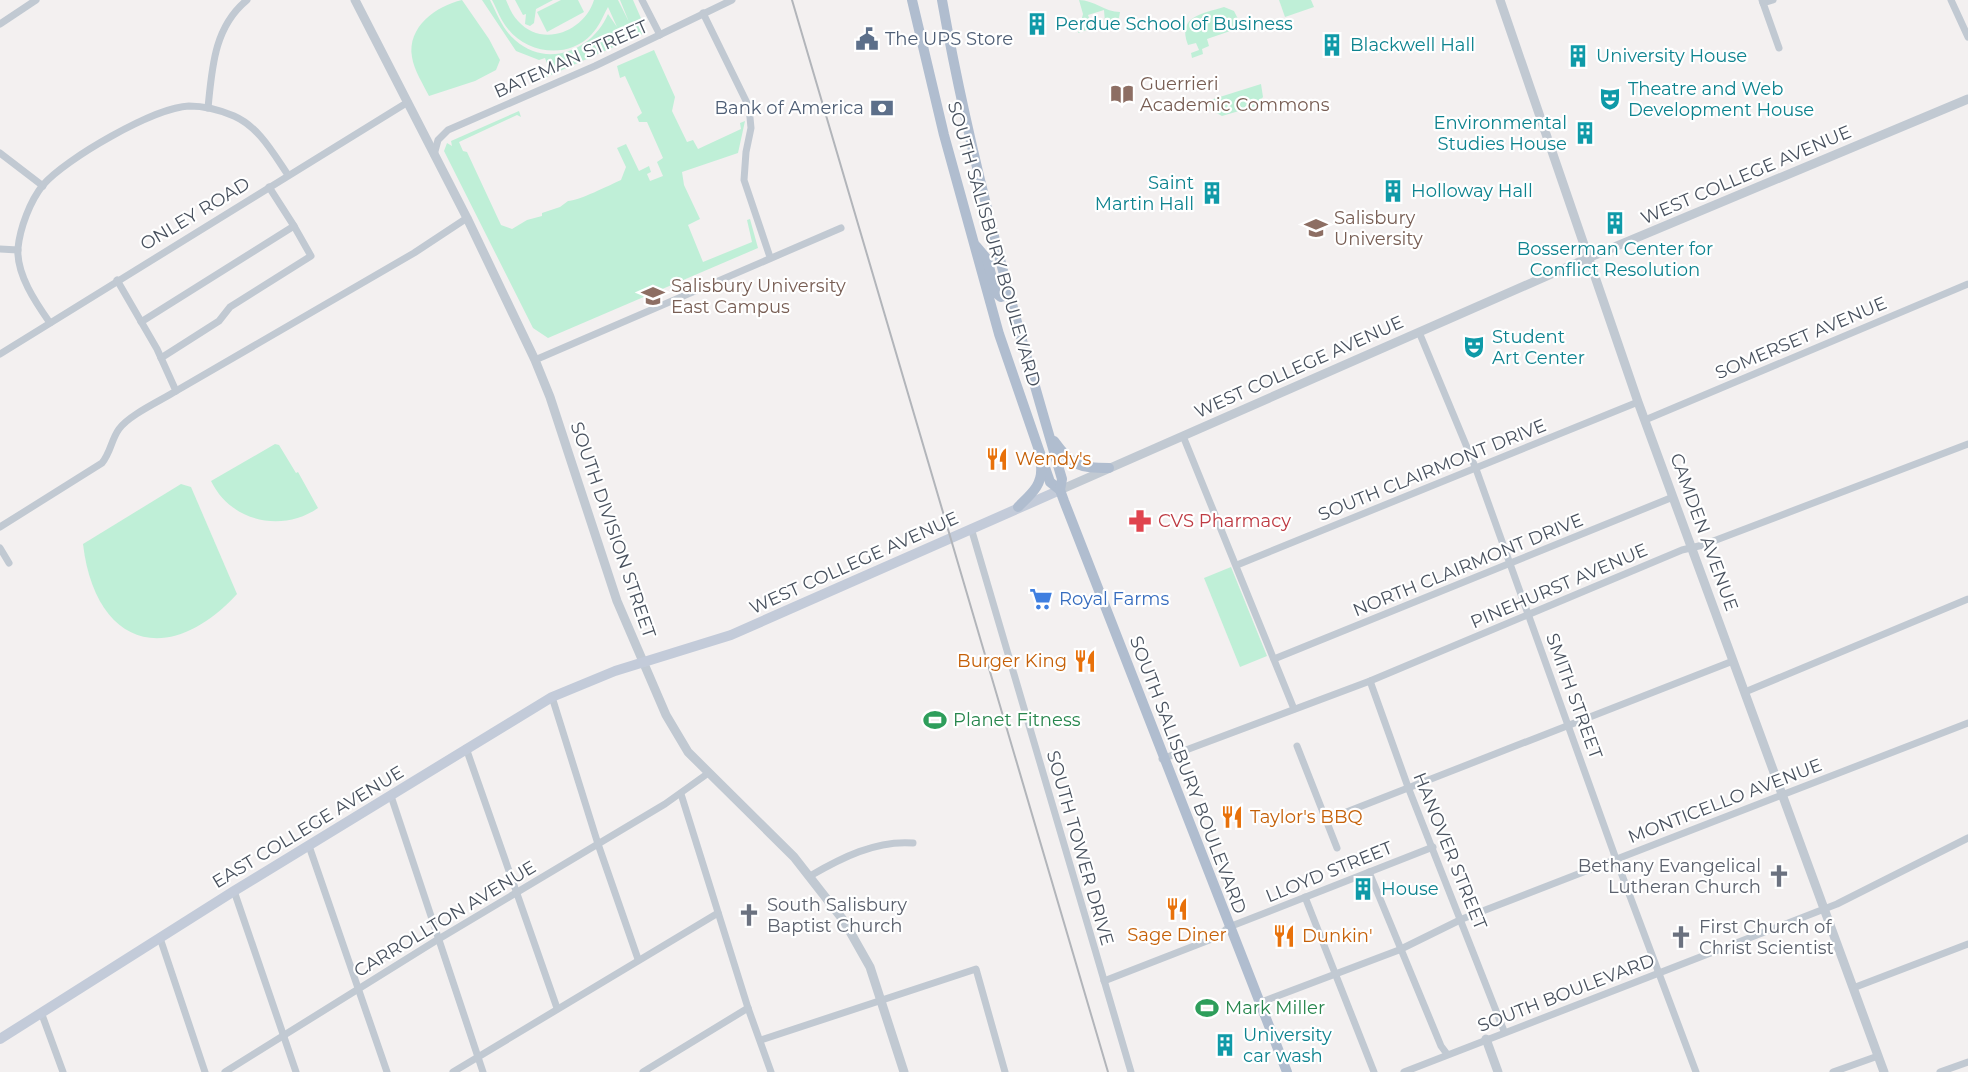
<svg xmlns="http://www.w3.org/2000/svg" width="1968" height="1072" font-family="Montserrat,sans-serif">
  <rect width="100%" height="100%" fill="#f3f0f0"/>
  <!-- green -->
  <g fill="#bfefd7">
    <path d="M462 0 489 39 500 60 496 70 475 81 429 96C423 84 414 70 412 57 407 27 436 6 462 0Z"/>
    <path d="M482 0H490C497 14 503 30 515 40 547 69 593 50 608 14L617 27 608 7C603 16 599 27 591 35 568 59 528 54 508 29 501 21 497 9 492 0H506C509 7 512 15 518 21 542 48 584 32 594 0H618L629 22 620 0H633L647 32 542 79 539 73 549 69 545 58 539 60 516 51Z"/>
    <path d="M515 0H553L536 9 534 23 530 26 525 24 526 14 523 15Z"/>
    <path d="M561 0H578L584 12 547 32 537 12Z"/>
    <path d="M1079 0C1094 0 1105 12 1120 12L1119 18 1105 23 1104 10 1088 15 1092 26H1098L1078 33 1083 14Z"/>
    <path d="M1279 0H1311L1314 7 1285 17Z"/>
    <path d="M1224 7 1234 11 1242 27 1207 39 1209 46 1202 49 1203 54 1192 58 1191 53 1199 50 1196 43 1188 45C1177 16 1202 14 1224 7Z"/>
    <path d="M654 50 675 97 672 111 687 142 693 140 698 149 741 129 740 123 745 121 738 153 682 172 684 185 700 219 688 225 703 262 752 242 747 220 750 219 758 248 548 338 533 328 444 151 447 143 452 146 451 141 519 111 521 117 517 115 459 142 463 151 467 152 501 225 512 229 527 220 542 216V213L560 207 568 201C578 201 610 185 621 180L626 167 617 148 626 144 639 171 649 166 651 172 647 174 650 181 663 176 657 162 663 158 647 122H639L637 117 642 113 625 76 620 78 617 66Z"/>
    <path d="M1261 84 1263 97 1256 106 1222 116 1211 110 1207 101Z"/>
    <path d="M275 444 279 445 296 473 298 472 318 508C282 533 231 522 211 481Z"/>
    <path d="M181 484 191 487 237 594C168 669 95 646 83 544Z"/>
    <path d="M1231 567 1267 656 1240 667 1204 578Z"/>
  </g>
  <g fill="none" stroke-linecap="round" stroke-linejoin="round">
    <!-- minor -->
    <g stroke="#c1c9d2" stroke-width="7">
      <path d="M642 0 660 35"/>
      <path d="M1762 0 1779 48"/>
      <path d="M1951 0 1968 37"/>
      <path d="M1763 3 1773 0"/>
      <path d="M703 13 749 107 751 128 746 152 744 180 770 257"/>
      <path d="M0 24 36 0"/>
      <path d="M208 108C212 68 214 27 247 0"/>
      <path d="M0 153 43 186"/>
      <path d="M434 155 438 140 448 130 595 66 732 0"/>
      <path d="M269 187 294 226"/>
      <path d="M0 249 18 250"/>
      <path d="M141 322 294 226 311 256 230 307 219 321 161 358"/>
      <path d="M50 323C36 303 16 274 18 248 20 228 30 201 43 185 65 159 155 107 189 106 204 106 220 110 234 116 259 127 273 153 288 175"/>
      <path d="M1419 332 1476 469 1616 859 1696 1072"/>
      <path d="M0 354 408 102"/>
      <path d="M535 360 841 228"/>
      <path d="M176 391 414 253 467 218"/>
      <path d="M1645 420 1968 284"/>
      <path d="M1183 436 1294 709"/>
      <path d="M0 527 102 463C111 452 111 440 119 429 129 415 160 401 176 391L157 349 117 280"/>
      <path d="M971 528 1131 1072"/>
      <path d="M0 548 9 563"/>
      <path d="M1237 565 1638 402"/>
      <path d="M1274 659 1673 497"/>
      <path d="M1370 681 1408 787 1504 1031"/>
      <path d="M1745 692 1968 599"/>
      <path d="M552 697 598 844 638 959"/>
      <path d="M1297 746 1337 848"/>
      <path d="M466 748 557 1008"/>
      <path d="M1162 759 1370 681 1682 550 1703 545 1968 444"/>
      <path d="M681 794 748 1008 771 1072"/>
      <path d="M391 796 483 1072"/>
      <path d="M1326 820 1733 661"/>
      <path d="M309 846 387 1072"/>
      <path d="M1369 872 1441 1046 1447 1054"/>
      <path d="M810 876C841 858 876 840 913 843"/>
      <path d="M234 891 296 1072"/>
      <path d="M1305 897 1374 1072"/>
      <path d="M160 938 205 1072"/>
      <path d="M1104 981 1217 937 1229 927 1433 847"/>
      <path d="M1853 988 1968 944"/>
      <path d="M1259 1003 1399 950 1462 919 1968 723"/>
      <path d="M41 1012 63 1072"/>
      <path d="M761 1040 976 969 1005 1072"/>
      <path d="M225 1072 437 940 665 804 707 774"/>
      <path d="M453 1072 718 913"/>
      <path d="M643 1072 748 1008"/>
      <path d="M1404 1072 1837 904 1968 838"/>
      <path d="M1833 1072 1878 1056"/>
      <path d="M1940 1072 1968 1062"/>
    </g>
    <!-- tertiary -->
    <g stroke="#c1c9d2" stroke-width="9">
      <path d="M355 0 467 218 535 360 550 397 617 601 666 715 688 752 794 857 844 921 870 967 904 1072"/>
      <path d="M1500 0 1638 402 1884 1072"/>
      <path d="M1060 490 1581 261 1968 99"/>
      <path d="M1486 1039 1498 1072"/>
    </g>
    <!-- secondary -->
    <path stroke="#c3cbd9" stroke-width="10" d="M0 1039 234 891 552 697 615 671 731 635 1060 490"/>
    <!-- primary -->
    <g stroke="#b0bdcf" stroke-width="10">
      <path d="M912 0 944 135 999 334 1050 482 1060 490 1064 501 1287 1072"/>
      <path d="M942 0C971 163 1015 320 1062 479L1060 490"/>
      <path d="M976 246 987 259 996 293 1001 297 1008 295"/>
      <path d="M1054 441C1072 466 1079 468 1109 468"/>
      <path d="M1018 507C1031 494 1043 485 1041 466"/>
    </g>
    <!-- rail -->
    <path stroke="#b2b5ba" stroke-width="2" d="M792 0 1108 1072"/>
  </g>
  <!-- icons -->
  <defs>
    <g id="building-bare" transform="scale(1.8)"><path d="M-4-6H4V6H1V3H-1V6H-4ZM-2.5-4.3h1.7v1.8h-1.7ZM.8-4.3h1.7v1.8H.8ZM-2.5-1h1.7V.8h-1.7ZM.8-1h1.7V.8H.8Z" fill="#0f9aa8" stroke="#fff" stroke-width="2.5" paint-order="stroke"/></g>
    <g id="civic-bare" transform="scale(1.8)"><path d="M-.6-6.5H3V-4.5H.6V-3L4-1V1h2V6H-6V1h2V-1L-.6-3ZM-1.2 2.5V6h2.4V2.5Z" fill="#5c6f8a" stroke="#fff" stroke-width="2.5" paint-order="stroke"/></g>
    <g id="library-bare" transform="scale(1.8)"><path d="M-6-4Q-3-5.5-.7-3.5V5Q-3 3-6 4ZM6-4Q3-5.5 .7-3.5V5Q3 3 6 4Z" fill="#8d6e63" stroke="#fff" stroke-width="2.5" paint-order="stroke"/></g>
    <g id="theatre-bare" transform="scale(1.8)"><path d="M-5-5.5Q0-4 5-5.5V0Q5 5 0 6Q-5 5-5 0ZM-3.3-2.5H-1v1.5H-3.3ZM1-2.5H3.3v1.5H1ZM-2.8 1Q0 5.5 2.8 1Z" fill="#0f9aa8" stroke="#fff" stroke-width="2.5" paint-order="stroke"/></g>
    <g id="bank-bare" transform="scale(1.8)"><path d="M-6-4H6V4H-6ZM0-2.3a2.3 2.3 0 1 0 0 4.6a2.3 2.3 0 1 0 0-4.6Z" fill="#5c6f8a" stroke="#fff" stroke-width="2.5" paint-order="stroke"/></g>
    <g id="university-bare" transform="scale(1.8)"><path d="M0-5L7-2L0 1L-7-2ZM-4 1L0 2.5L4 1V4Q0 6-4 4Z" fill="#8d6e63" stroke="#fff" stroke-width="2.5" paint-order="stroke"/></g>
    <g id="restaurant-bare" transform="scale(1.8)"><path d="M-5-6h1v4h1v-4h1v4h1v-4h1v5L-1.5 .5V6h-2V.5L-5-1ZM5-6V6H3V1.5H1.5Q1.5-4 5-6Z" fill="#e8710a" stroke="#fff" stroke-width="2.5" paint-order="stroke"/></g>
    <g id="pharmacy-bare" transform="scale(1.8)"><path d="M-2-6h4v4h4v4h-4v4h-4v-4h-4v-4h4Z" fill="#e0444e" stroke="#fff" stroke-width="2.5" paint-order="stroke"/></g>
    <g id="supermarket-bare" transform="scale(1.8)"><path d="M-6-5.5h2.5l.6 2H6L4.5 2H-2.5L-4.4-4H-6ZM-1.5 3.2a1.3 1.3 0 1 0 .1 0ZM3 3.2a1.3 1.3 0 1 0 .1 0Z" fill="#3f7fe0" stroke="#fff" stroke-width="2.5" paint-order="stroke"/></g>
    <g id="stadium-bare" transform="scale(1.8)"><path d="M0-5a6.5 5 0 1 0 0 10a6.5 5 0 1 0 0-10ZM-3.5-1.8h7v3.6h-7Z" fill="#2e9e5b" stroke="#fff" stroke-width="2.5" paint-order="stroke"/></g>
    <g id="church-bare" transform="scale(1.8)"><path d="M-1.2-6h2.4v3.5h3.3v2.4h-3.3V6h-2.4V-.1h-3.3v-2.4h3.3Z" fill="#6b7280" stroke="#fff" stroke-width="2.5" paint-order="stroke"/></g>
  </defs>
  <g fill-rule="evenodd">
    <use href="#building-bare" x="1037" y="24"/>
    <use href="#civic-bare" x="867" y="39"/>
    <use href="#building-bare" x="1332" y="45"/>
    <use href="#building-bare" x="1578" y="56"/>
    <use href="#library-bare" x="1122" y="94"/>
    <use href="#theatre-bare" x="1610" y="99"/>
    <use href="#bank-bare" x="882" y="108"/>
    <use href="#building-bare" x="1585" y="133"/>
    <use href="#building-bare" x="1393" y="191"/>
    <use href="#building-bare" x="1212" y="193"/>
    <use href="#building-bare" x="1615" y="223"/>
    <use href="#university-bare" x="1316" y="228"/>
    <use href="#university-bare" x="653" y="296"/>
    <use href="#theatre-bare" x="1474" y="347"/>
    <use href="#restaurant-bare" x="997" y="459"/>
    <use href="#pharmacy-bare" x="1140" y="521"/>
    <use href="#supermarket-bare" x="1041" y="599"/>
    <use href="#restaurant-bare" x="1085" y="661"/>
    <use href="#stadium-bare" x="935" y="720"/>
    <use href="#restaurant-bare" x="1232" y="817"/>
    <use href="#church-bare" x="1779" y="876"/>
    <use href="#building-bare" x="1363" y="889"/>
    <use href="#restaurant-bare" x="1177" y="909"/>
    <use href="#church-bare" x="749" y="915"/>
    <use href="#restaurant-bare" x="1284" y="936"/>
    <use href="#church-bare" x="1681" y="937"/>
    <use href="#stadium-bare" x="1207" y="1008"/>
    <use href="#building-bare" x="1225" y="1045"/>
  </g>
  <g text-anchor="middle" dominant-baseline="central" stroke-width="4.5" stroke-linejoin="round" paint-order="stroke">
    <!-- culture labels -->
    <g font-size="18" fill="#0d838f" stroke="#fff" text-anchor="start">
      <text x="1055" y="24">Perdue School of Business</text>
      <text x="1350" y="45">Blackwell Hall</text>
      <text x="1596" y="56">University House</text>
      <text x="1628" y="89">Theatre and Web<tspan x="1628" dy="21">Development House</tspan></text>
      <text x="1567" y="123" text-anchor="end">Environmental<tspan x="1567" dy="21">Studies House</tspan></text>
      <text x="1194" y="183" text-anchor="end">Saint<tspan x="1194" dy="21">Martin Hall</tspan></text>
      <text x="1411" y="191">Holloway Hall</text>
      <text x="1615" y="249" text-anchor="middle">Bosserman Center for<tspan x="1615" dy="21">Conflict Resolution</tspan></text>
      <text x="1492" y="337">Student<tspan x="1492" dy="21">Art Center</tspan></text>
      <text x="1381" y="889">House</text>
      <text x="1243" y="1035">University<tspan x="1243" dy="21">car wash</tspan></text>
    </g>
    <!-- service labels -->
    <g font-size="18" fill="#4e5e75" stroke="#fff" text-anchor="start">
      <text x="885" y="39">The UPS Store</text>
      <text x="864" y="108" text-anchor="end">Bank of America</text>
    </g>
    <!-- street labels -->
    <g font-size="18" fill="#48515e" stroke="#fff">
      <text transform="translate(571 59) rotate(-24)">BATEMAN STREET</text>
      <text transform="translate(1746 175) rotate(-23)">WEST COLLEGE AVENUE</text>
      <text transform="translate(195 214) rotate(-31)">ONLEY ROAD</text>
      <text transform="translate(994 244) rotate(74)">SOUTH SALISBURY BOULEVARD</text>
      <text transform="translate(1801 338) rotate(-23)">SOMERSET AVENUE</text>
      <text transform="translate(1299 367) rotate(-24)">WEST COLLEGE AVENUE</text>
      <text transform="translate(1432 470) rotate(-22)">SOUTH CLAIRMONT DRIVE</text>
      <text transform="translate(613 530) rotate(71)">SOUTH DIVISION STREET</text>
      <text transform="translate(1704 532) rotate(70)">CAMDEN AVENUE</text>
      <text transform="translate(854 563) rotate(-24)">WEST COLLEGE AVENUE</text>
      <text transform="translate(1468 565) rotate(-22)">NORTH CLAIRMONT DRIVE</text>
      <text transform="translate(1559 586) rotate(-23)">PINEHURST AVENUE</text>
      <text transform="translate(1574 696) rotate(70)">SMITH STREET</text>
      <text transform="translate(1188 775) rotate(69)">SOUTH SALISBURY BOULEVARD</text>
      <text transform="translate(1725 801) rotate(-21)">MONTICELLO AVENUE</text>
      <text transform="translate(308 827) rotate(-31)">EAST COLLEGE AVENUE</text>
      <text transform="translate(1080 848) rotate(74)">SOUTH TOWER DRIVE</text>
      <text transform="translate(1450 851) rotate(68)">HANOVER STREET</text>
      <text transform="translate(1329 872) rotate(-22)">LLOYD STREET</text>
      <text transform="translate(445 919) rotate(-31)">CARROLLTON AVENUE</text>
      <text transform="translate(1566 993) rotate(-21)">SOUTH BOULEVARD</text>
    </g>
    <!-- education labels -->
    <g font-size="18" fill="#785e54" stroke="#fff" text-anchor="start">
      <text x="1140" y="84">Guerrieri<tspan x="1140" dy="21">Academic Commons</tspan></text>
      <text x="1334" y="218">Salisbury<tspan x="1334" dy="21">University</tspan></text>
      <text x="671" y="286">Salisbury University<tspan x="671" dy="21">East Campus</tspan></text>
    </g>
    <!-- food labels -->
    <g font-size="18" fill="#c56008" stroke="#fff" text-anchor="start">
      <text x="1015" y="459">Wendy's</text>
      <text x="1067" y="661" text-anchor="end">Burger King</text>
      <text x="1250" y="817">Taylor's BBQ</text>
      <text x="1177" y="935" text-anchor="middle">Sage Diner</text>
      <text x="1302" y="936">Dunkin'</text>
    </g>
    <!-- health labels -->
    <g font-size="18" fill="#be3a42" stroke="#fff" text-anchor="start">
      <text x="1158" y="521">CVS Pharmacy</text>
    </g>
    <!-- shop labels -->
    <g font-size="18" fill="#366cbe" stroke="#fff" text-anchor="start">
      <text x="1059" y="599">Royal Farms</text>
    </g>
    <!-- leisure labels -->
    <g font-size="18" fill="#27864d" stroke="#fff" text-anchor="start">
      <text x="953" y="720">Planet Fitness</text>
      <text x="1225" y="1008">Mark Miller</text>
    </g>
    <!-- worship labels -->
    <g font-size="18" fill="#5b616d" stroke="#fff" text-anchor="start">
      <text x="1761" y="866" text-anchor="end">Bethany Evangelical<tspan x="1761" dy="21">Lutheran Church</tspan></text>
      <text x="767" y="905">South Salisbury<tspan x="767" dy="21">Baptist Church</tspan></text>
      <text x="1699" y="927">First Church of<tspan x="1699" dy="21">Christ Scientist</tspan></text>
    </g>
  </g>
</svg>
